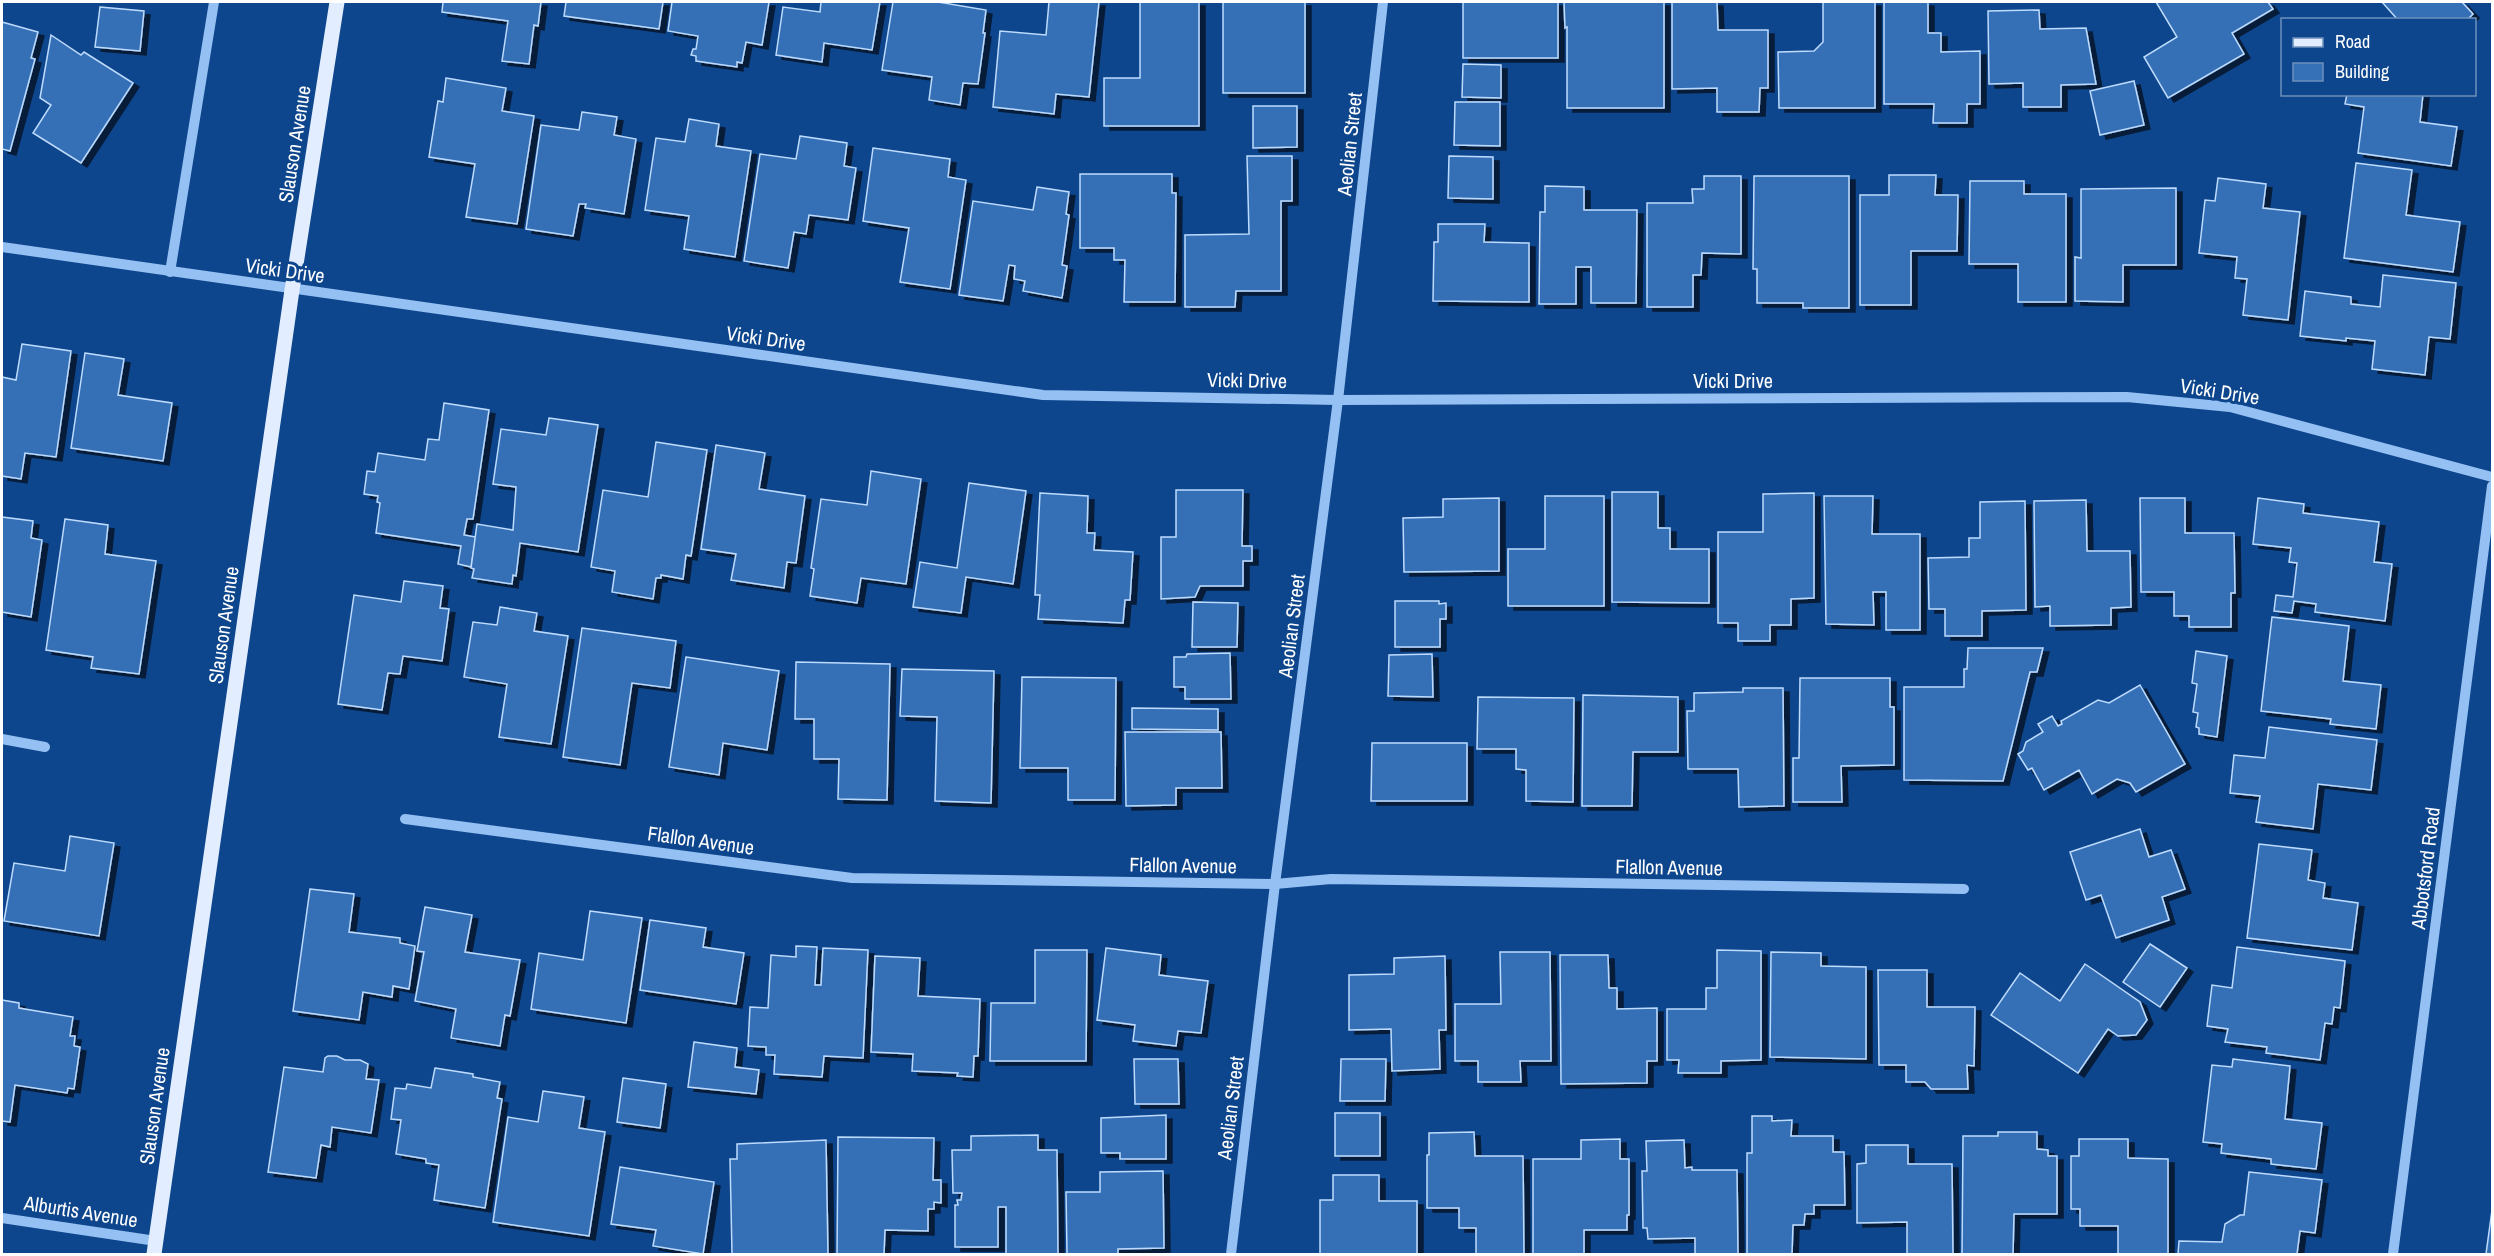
<svg xmlns="http://www.w3.org/2000/svg" width="2494" height="1256" font-family="'Archivo Narrow',sans-serif">
  <defs>
    <filter id="shadow"><feDropShadow dx="6" dy="4" stdDeviation="0" flood-color="#0009"/></filter>
  </defs>
  <rect width="100%" height="100%" fill="#0e468d"/>
  <!-- building -->
  <g fill="#3670b7" stroke="#bddbfe" stroke-width="1.5" filter="url(#shadow)">
    <path d="M443 2H541L538 26 534 25 529 64 502 61 508 21 442 12Z"/>
    <path d="M566 2H663L659 29 564 16Z"/>
    <path d="M672 2H769L762 45 746 42 742 63 737 62V67L696 61V56L691 55 693 49H696L698 36 668 31Z"/>
    <path d="M821 2H880L872 50 824 43 822 62 776 55 783 7 820 12Z"/>
    <path d="M893 2H938L986 10 983 33H985L978 84 963 83 960 105 929 100 932 77 882 70Z"/>
    <path d="M1049 2H1099L1089 97 1056 94 1054 114 993 107 1000 31 1046 35Z"/>
    <path d="M1140 2H1199V126H1104V78H1140Z"/>
    <rect x="1223" y="2" width="82" height="91"/>
    <rect x="1463" y="2" width="95" height="56"/>
    <path d="M1564 2H1664V108H1567V27L1565 28Z"/>
    <path d="M1672 2H1717L1718 30H1768V88H1760L1759 112H1717V88L1672 89Z"/>
    <path d="M1823 2H1875V108H1779L1778 52 1814 51 1823 42Z"/>
    <path d="M1884 2H1928V33H1941V52L1980 51V104H1967V123H1933L1934 104H1884Z"/>
    <path d="M2156 2H2268L2273 9 2232 33 2244 54 2168 98 2144 57 2177 37Z"/>
    <path d="M2382 2H2462L2473 14 2467 20H2398Z"/>
    <path d="M100 7 144 11 140 51 95 47Z"/>
    <path d="M2039 10 2040 29 2086 28 2096 84 2061 85V107H2023V83L1989 84 1988 11Z"/>
    <path d="M2 22 38 32 31 58 35 59 10 151 2 149Z"/>
    <path d="M51 35 81 55 84 52 133 83 81 163 33 133 51 105 40 98Z"/>
    <path d="M1463 64 1501 65V98L1462 97Z"/>
    <path d="M446 78 506 88 502 111 534 116 517 224 466 217 475 164 429 157 438 101 443 102Z"/>
    <path d="M2134 81 2144 125 2100 135 2090 91Z"/>
    <path d="M2347 94H2423L2420 122 2457 127 2451 166 2358 153 2364 107 2345 104Z"/>
    <path d="M1455 102H1500V146L1454 145Z"/>
    <path d="M1253 106H1297V147L1253 148Z"/>
    <path d="M582 112 617 117 614 135 636 139 624 214 585 208 586 204H579L573 236 526 229 541 125 579 130Z"/>
    <path d="M689 119 719 124 716 146 751 151 735 257 684 249 689 216 645 210 656 138 685 142Z"/>
    <path d="M800 136 847 143 844 166 856 168 848 220 809 215 806 234 794 232 788 268 744 261 760 154 796 159Z"/>
    <path d="M873 148 950 159 948 177 966 180 950 289 900 282 909 228 863 221Z"/>
    <path d="M1247 156H1292V201H1281V291H1236L1235 307H1185V235L1249 234Z"/>
    <path d="M1449 156 1493 157V199L1448 198Z"/>
    <path d="M2356 163 2412 170 2406 215 2460 222 2453 272 2344 258Z"/>
    <path d="M1080 174H1172V193H1176L1175 302H1124L1125 260H1114V248H1080Z"/>
    <path d="M1889 175H1936L1935 195H1958L1957 251H1911V305H1860V195H1889Z"/>
    <path d="M1704 176H1741V254L1702 253 1701 275H1693V307H1647V203H1693L1692 189H1704Z"/>
    <path d="M1754 176H1849V308H1803V303H1757V269H1753Z"/>
    <path d="M2218 178 2266 184 2263 208 2300 212 2288 320 2243 315 2247 279 2235 278 2237 257 2199 253 2205 200 2215 201Z"/>
    <path d="M1970 181H2024V194H2066V302H2018V264H1969Z"/>
    <path d="M1545 186 1584 187V210H1637L1636 303H1591V267H1576V304H1539L1540 212H1545Z"/>
    <path d="M1037 187 1069 192 1066 214 1069 215 1062 265 1067 266 1062 298 1023 291 1025 281 1014 279 1015 266 1009 265 1003 301 959 295 973 201 1033 210Z"/>
    <path d="M2176 188V265H2123V302L2075 301V257L2081 258V189Z"/>
    <path d="M1438 224H1485L1484 242 1529 243V302L1433 301 1434 242H1438Z"/>
    <path d="M2383 275 2456 283 2450 339 2429 337 2425 375 2372 369 2375 341 2346 338V341L2300 336 2305 291 2351 297V304L2380 307Z"/>
    <path d="M22 344 71 351 56 457 25 453 21 479 2 476V377L16 380Z"/>
    <path d="M85 353 124 359 118 395 172 403 163 461 71 448Z"/>
    <path d="M444 403 489 410 473 519H467L464 535 476 537 471 567 458 564 461 546 376 533 380 503 377 502 378 496 364 494 367 471 375 472 378 453 425 460 428 439 439 440Z"/>
    <path d="M549 418 598 425 578 552 520 543 516 576 513 575 512 584 472 578 474 569 471 568 477 524 513 530 516 487 493 484 501 429 546 435Z"/>
    <path d="M656 442 707 450 691 556 686 555 683 579 661 575V578H656L653 599 612 592 615 571 591 567 603 490 648 497Z"/>
    <path d="M716 445 765 453 759 489 805 496 796 563 787 562 784 588 731 580 736 554 701 549Z"/>
    <path d="M871 471 921 479 906 584 861 578 857 603 810 596 814 569 811 568 821 499 867 505Z"/>
    <path d="M969 483 1026 491 1013 584 966 577 961 613 913 607 920 562 957 568Z"/>
    <path d="M1176 490H1243L1242 546H1252V561H1243V586H1200L1195 597 1161 599V537H1176Z"/>
    <path d="M1612 492H1658V528H1670V549H1709V603L1612 602Z"/>
    <path d="M1040 493 1088 496 1087 533H1095L1094 550 1133 552 1130 600H1125L1123 623 1038 619 1040 595H1035Z"/>
    <path d="M1814 493V598L1791 599V625H1770V641H1738V623H1718V532H1763V494Z"/>
    <path d="M1545 496H1604V606H1508V549H1545Z"/>
    <path d="M1824 496H1873L1872 534H1920V630H1886V592H1873L1874 625 1826 624Z"/>
    <path d="M1499 498V571L1404 572 1403 518 1443 517V499Z"/>
    <path d="M2140 498H2185V533H2234L2235 593H2231V627H2189V616H2174V592H2141Z"/>
    <path d="M2258 498 2304 504 2303 513 2379 522 2374 562 2392 564 2385 621 2315 612 2316 604 2294 601 2292 613 2274 611 2276 595 2293 597 2297 563 2289 562 2291 548 2253 544Z"/>
    <path d="M2086 500 2087 551H2130L2131 607 2111 608V625L2050 626V606L2035 607 2034 501Z"/>
    <path d="M2025 501 2026 610 1982 611V636H1945V609H1929L1928 558 1969 557V538H1980V502Z"/>
    <path d="M2 517 33 521 31 538 42 540 31 617 2 612Z"/>
    <path d="M65 519 108 525 105 554 156 561 139 674 91 668 93 657 46 650Z"/>
    <path d="M404 581 443 586 440 608 449 609 442 661 403 656 400 674 388 673 382 710 338 704 354 595 401 602Z"/>
    <path d="M1395 601H1439V604L1446 603V619H1440V647H1395Z"/>
    <path d="M1193 602 1238 603 1237 647H1192Z"/>
    <path d="M500 607 537 613 534 631 568 636 551 744 499 737 507 684 464 677 473 622 497 625Z"/>
    <path d="M2272 617 2349 626 2343 681 2381 685 2376 729 2330 724 2331 719 2261 711Z"/>
    <path d="M582 628 676 641 670 688 632 683 620 765 563 757Z"/>
    <path d="M1968 648H2043L2037 672H2030L2003 781 1904 780V687H1964V669H1967Z"/>
    <path d="M2196 651 2227 656 2217 737 2199 734V728L2196 727 2198 713 2193 712 2197 684 2192 683Z"/>
    <path d="M1230 653 1231 699H1185V687H1174V657H1186L1187 654Z"/>
    <path d="M1432 654 1433 697 1388 696 1389 655Z"/>
    <path d="M686 657 779 671 767 750 723 743 719 775 669 767Z"/>
    <path d="M796 662 890 664 887 800 838 799 839 759H814V719H795Z"/>
    <path d="M902 669 994 671 991 803 935 801 937 717 900 716Z"/>
    <path d="M1022 677 1116 678 1115 800H1068V768H1020Z"/>
    <path d="M1800 678H1890V707H1894V765L1841 766 1842 802H1793V758H1799Z"/>
    <path d="M2140 685 2185 764 2136 792 2130 783 2117 779 2092 794 2079 770 2044 790 2032 768 2028 770 2018 754 2023 751 2026 742 2043 732 2038 724 2052 716 2058 726 2062 724 2061 721 2098 700 2109 703Z"/>
    <path d="M1743 688H1783L1784 806 1739 807 1738 769H1688L1687 711H1694V693L1743 692Z"/>
    <path d="M1583 695 1678 697V752H1633L1632 806H1582Z"/>
    <path d="M1478 697 1574 698 1573 802 1526 801V770L1516 769V749H1477Z"/>
    <path d="M1132 708 1218 709V730L1132 729Z"/>
    <path d="M2269 727 2377 740 2371 790 2318 784 2313 829 2256 822 2260 796 2230 793 2234 755 2265 758Z"/>
    <path d="M1125 732H1221L1222 788H1176V805L1126 806Z"/>
    <path d="M1372 743H1467V801H1371Z"/>
    <path d="M2140 829 2149 857 2171 850 2185 889 2162 897 2169 920 2116 938 2101 895 2086 900 2070 852Z"/>
    <path d="M70 836 114 843 99 936 4 921 14 863 65 871Z"/>
    <path d="M2259 844 2312 850 2308 880 2325 883 2323 898 2358 903 2352 950 2247 938Z"/>
    <path d="M310 889 354 894 349 932 400 938V943L415 946 409 989 393 986 392 997 363 992 359 1020 293 1011Z"/>
    <path d="M425 907 472 915 465 952 520 960 510 1016 505 1015 500 1046 451 1038 456 1009 415 1001 424 952 417 951Z"/>
    <path d="M590 911 642 918 626 1023 531 1009 539 953 583 960Z"/>
    <path d="M650 920 706 928 703 947 744 953 736 1004 640 990Z"/>
    <path d="M2150 944 2187 968 2160 1007 2123 982Z"/>
    <path d="M796 946 817 947 815 985H821L823 948 868 950 863 1058 824 1056 822 1077 774 1074 775 1055H766V1047L748 1046 750 1007 768 1008 771 955 796 957Z"/>
    <path d="M2237 947 2345 961 2340 1008 2334 1007 2332 1024 2325 1023 2320 1060 2266 1053 2267 1047 2225 1042 2228 1029 2207 1026 2212 985 2232 988Z"/>
    <path d="M1106 948 1161 955 1159 975 1208 981 1201 1033 1178 1031 1176 1046 1133 1041 1135 1025 1097 1020Z"/>
    <path d="M1035 950H1087L1086 1061H990L991 1003H1035Z"/>
    <path d="M1717 950 1761 951V1060L1721 1061V1073H1678L1679 1060H1667V1009H1706V988H1717Z"/>
    <path d="M1500 952H1550L1551 1061H1520L1521 1082H1478V1061H1455V1004H1501Z"/>
    <path d="M1771 952 1821 953V966L1866 967V1059L1770 1057Z"/>
    <path d="M1560 955H1608L1609 988H1617V1009L1657 1008V1061H1647V1083L1561 1084Z"/>
    <path d="M875 956 920 958 918 996 980 999 978 1056H974L973 1077 957 1076 958 1073 912 1071 913 1054 871 1052Z"/>
    <path d="M1445 956 1446 1030H1439L1440 1069 1392 1071 1391 1029 1349 1030V975L1394 974V958Z"/>
    <path d="M2085 964 2140 1002 2147 1020 2136 1035 2118 1036 2108 1029 2078 1073 1991 1015 2020 973 2060 1001Z"/>
    <path d="M1878 970H1927V1007H1975L1974 1066 1967 1065 1968 1089H1931L1925 1082H1906V1065H1879Z"/>
    <path d="M2 1000 19 1003V1008L73 1017 70 1036H75L74 1046 80 1047 74 1089 68 1088 67 1093 15 1085 10 1122 2 1121Z"/>
    <path d="M694 1042 737 1048 735 1067 759 1070 756 1094 688 1087Z"/>
    <path d="M328 1056H337L345 1060H360L368 1064 366 1079 379 1080 371 1133 332 1127 330 1147 321 1145 316 1178 268 1172 284 1067 323 1072 325 1058Z"/>
    <path d="M1134 1059H1178L1179 1104H1135Z"/>
    <path d="M1341 1059H1386L1385 1101H1340Z"/>
    <path d="M2233 1059 2290 1066 2285 1119 2322 1123 2316 1169 2271 1164V1159L2221 1153 2222 1144 2203 1142 2212 1065 2232 1067Z"/>
    <path d="M435 1068 473 1074V1077L500 1082 497 1098 502 1099 485 1208 434 1200 439 1165 426 1163V1159L396 1154 401 1120 391 1119 395 1088 406 1089 407 1084 431 1088Z"/>
    <path d="M623 1078 666 1084 660 1128 617 1122Z"/>
    <path d="M543 1091 584 1097 579 1128 605 1132 589 1236 493 1222 508 1117 538 1122Z"/>
    <rect x="1335" y="1113" width="45" height="43"/>
    <path d="M1166 1115V1159H1120V1153H1101V1118Z"/>
    <path d="M1752 1116H1772V1121L1792 1120 1791 1136H1833V1152H1844L1845 1205H1814V1214H1805L1804 1225H1793L1792 1254H1747V1153H1752Z"/>
    <path d="M1474 1132 1475 1156H1523L1524 1254H1476V1228H1459V1208H1427V1155H1429V1133Z"/>
    <path d="M1998 1132H2037V1149L2048 1150V1156H2057V1214H2014L2013 1254H1962L1963 1136H1998Z"/>
    <path d="M1038 1135V1150H1057L1058 1254H1006V1207H998V1247H955V1205H958L957 1200H961L962 1193H953L952 1150H971V1136Z"/>
    <path d="M838 1137 934 1138 933 1180H941V1203L934 1202V1209H928V1231L885 1230 884 1254H837Z"/>
    <path d="M1620 1139V1159H1629V1215H1627V1230H1584V1254H1533V1159H1581V1140Z"/>
    <path d="M2079 1139H2128V1158L2168 1159V1254H2118V1226H2080V1209H2071V1156H2079Z"/>
    <path d="M826 1140 828 1254H732L730 1159H737V1144Z"/>
    <path d="M1684 1140 1685 1168 1692 1167V1170H1737L1738 1254H1695V1238L1648 1239 1647 1228H1643L1642 1171H1647L1646 1141Z"/>
    <path d="M1866 1145H1908V1164H1952L1953 1254H1907V1222L1857 1223V1164L1866 1163Z"/>
    <path d="M620 1167 714 1182 703 1254 653 1246 656 1230 611 1224Z"/>
    <path d="M1163 1171 1164 1248 1118 1249V1254H1067L1066 1192H1100V1172Z"/>
    <path d="M2249 1172 2322 1180 2315 1233 2300 1231 2297 1254H2178L2179 1241 2222 1242 2225 1224 2240 1215H2244Z"/>
    <path d="M1333 1175H1379V1201H1417V1254H1320V1200H1333Z"/>
    <path d="M2492 1210V1254H2486Z"/>
  </g>
  <g fill="none" stroke-linecap="round" stroke-linejoin="round">
    <!-- minor -->
    <g stroke="#95c0f3" stroke-width="10">
      <path d="M2 247 1043 395 1338 400 2127 397 2230 407 2492 477"/>
      <path d="M170 272 214 2"/>
      <path d="M2 739 45 747"/>
      <path d="M405 819 852 878 1275 884 1331 879 1964 889"/>
      <path d="M2 1218 156 1241"/>
      <path d="M1231 1254 1275 884 1338 400 1383 2"/>
      <path d="M2393 1254 2492 486"/>
    </g>
    <!-- major -->
    <path stroke="#e2edff" stroke-width="15" d="M154 1254 292 290 337 2"/>
  </g>
  <g text-anchor="middle" dominant-baseline="central" stroke-width="6" stroke-linejoin="round" paint-order="stroke">
    <!-- street labels -->
    <g font-size="20" fill="#fff" stroke="#0e468d">
      <text transform="translate(294 144) rotate(-81)">Slauson Avenue</text>
      <text transform="translate(1349 144) rotate(-84)">Aeolian Street</text>
      <text transform="translate(285 270) rotate(8)">Vicki Drive</text>
      <text transform="translate(766 338) rotate(8)">Vicki Drive</text>
      <text transform="translate(1247 380) rotate(1)">Vicki Drive</text>
      <text x="1733" y="380">Vicki Drive</text>
      <text transform="translate(2220 391) rotate(9)">Vicki Drive</text>
      <text transform="translate(223 625) rotate(-82)">Slauson Avenue</text>
      <text transform="translate(1291 626) rotate(-83)">Aeolian Street</text>
      <text transform="translate(701 840) rotate(8)">Flallon Avenue</text>
      <text transform="translate(1183 865) rotate(1)">Flallon Avenue</text>
      <text transform="translate(1669 867) rotate(1)">Flallon Avenue</text>
      <text transform="translate(2425 868) rotate(-83)">Abbotsford Road</text>
      <text transform="translate(154 1106) rotate(-82)">Slauson Avenue</text>
      <text transform="translate(1230 1108) rotate(-83)">Aeolian Street</text>
      <text transform="translate(81 1211) rotate(9)">Alburtis Avenue</text>
    </g>
  </g>
  <!-- border -->
  <rect width="2494" height="1256" fill="none" stroke="#ffffff" stroke-width="6"/>
  <!-- legend -->
  <rect x="2281" y="18" width="195" height="78" fill="#0e468d" stroke="#6e90bb" stroke-width="1.5"/>
  <rect x="2293" y="38" width="30" height="9" fill="#e2edff" stroke="#6e90bb" stroke-width="1.5"/>
  <text x="2335" y="48" font-size="18" fill="#ffffff">Road</text>
  <rect x="2293" y="63" width="30" height="18" fill="#3670b7" stroke="#6e90bb" stroke-width="1.5"/>
  <text x="2335" y="78" font-size="18" fill="#ffffff">Building</text>
</svg>
